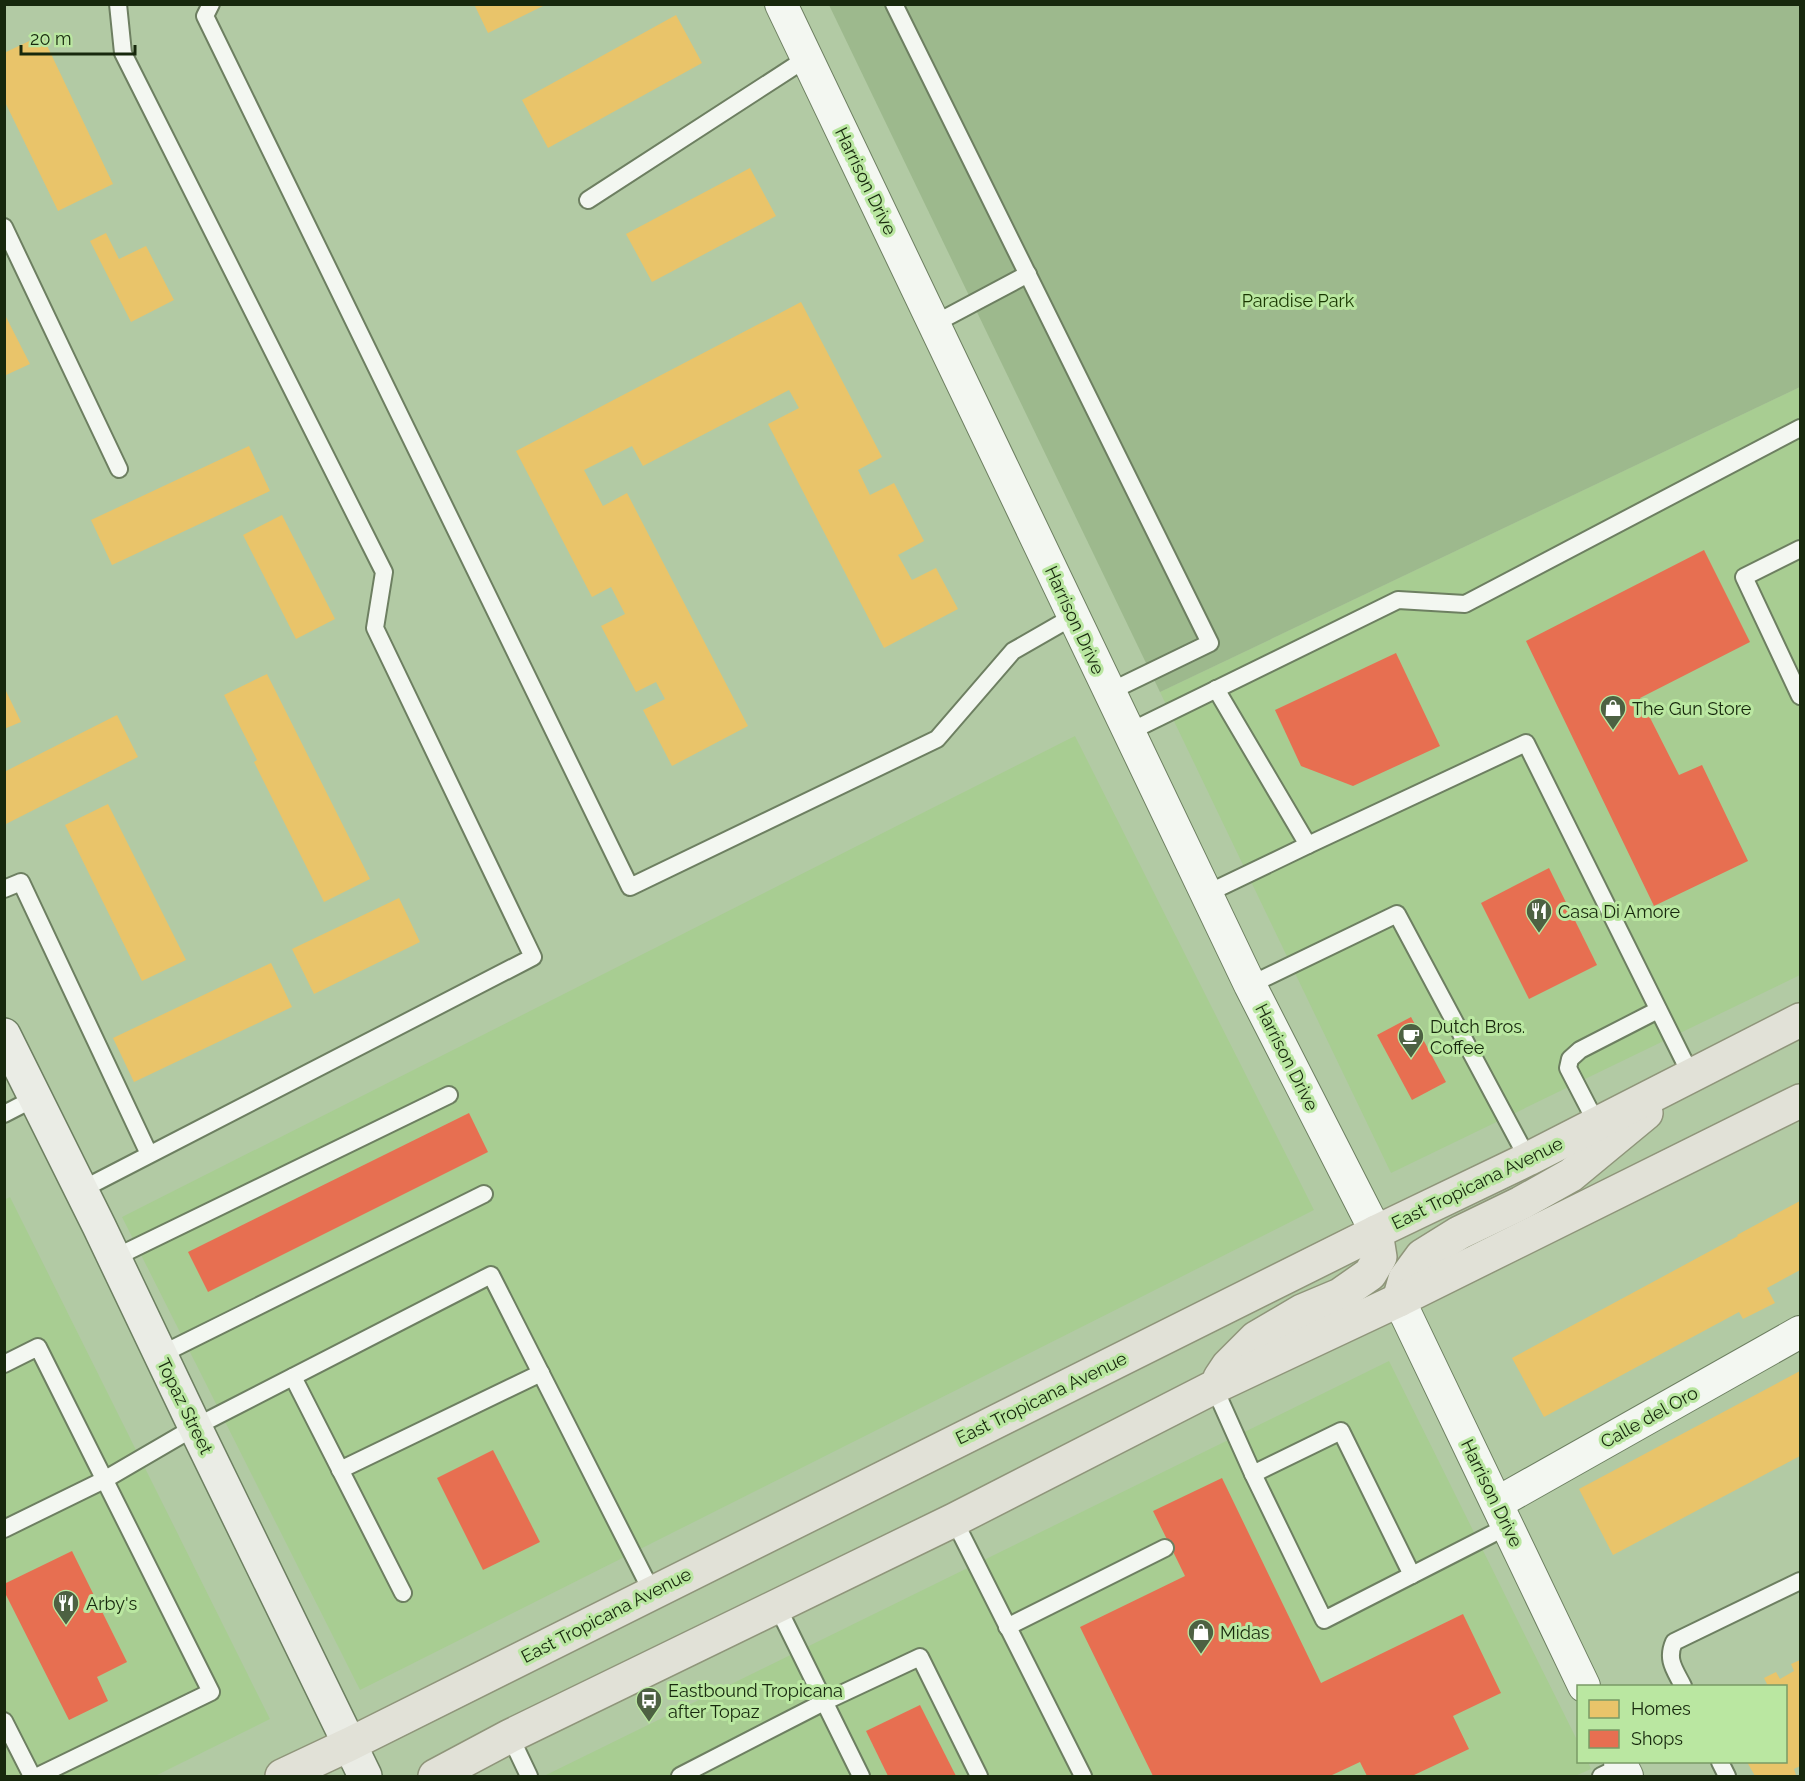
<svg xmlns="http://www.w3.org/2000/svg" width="1805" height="1781" font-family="Raleway,sans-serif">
  <rect width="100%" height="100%" fill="#b2caa4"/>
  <!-- built -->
  <g fill="#a8cd92">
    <path d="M1800 387V975L1391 1173 1160 692Z"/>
    <path d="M1075 736 1314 1210 360 1690 122 1217Z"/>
    <path d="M10 1197 270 1719 155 1776H5L4 1200Z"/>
    <path d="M1389 1361 1578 1742V1762H1588L1591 1769 1575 1776H544Z"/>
  </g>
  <!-- green -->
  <path fill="#9db98d" d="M829 5H1800V387L1160 692Z"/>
  <!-- homes -->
  <g fill="#e9c46a">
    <path d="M474 4H547L488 33Z"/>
    <path d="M676 15 702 63 548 148 522 100Z"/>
    <path d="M42 35 113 184 58 211 4 100V53Z"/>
    <path d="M750 168 776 216 652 282 626 234Z"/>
    <path d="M106 233 119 259 146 246 174 300 131 322 90 241Z"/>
    <path d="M801 302 882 457 858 470 870 495 894 483 924 541 898 555 912 580 936 568 958 609 884 648 768 424 799 408 789 390 643 466 632 446 584 470 603 506 627 493 748 726 672 766 643 710 665 699 656 682 636 692 601 626 625 614 611 587 592 597 516 451Z"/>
    <path d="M4 313 30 364 4 376Z"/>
    <path d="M249 446 270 491 112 565 91 520Z"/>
    <path d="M282 515 335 619 296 639 243 535Z"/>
    <path d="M267 674 370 879 324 902 254 762 257 760 224 695Z"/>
    <path d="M4 687 21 722 4 729Z"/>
    <path d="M117 715 138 757 4 825V772Z"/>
    <path d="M108 804 186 960 142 981 65 825Z"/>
    <path d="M399 898 420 942 314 994 292 949Z"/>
    <path d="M271 963 292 1007 134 1082 113 1038Z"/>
    <path d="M1800 1201V1270L1767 1288 1775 1303 1743 1319 1739 1312 1544 1417 1512 1358 1738 1236 1737 1235Z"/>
    <path d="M1800 1371V1456L1613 1555 1579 1489Z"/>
    <path d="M1800 1660V1766L1794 1769 1796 1775 1792 1776H1755L1747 1762H1786V1686H1763L1767 1684 1764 1678 1776 1672 1780 1679 1794 1671 1791 1664Z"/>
  </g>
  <!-- shops -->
  <g fill="#e76f51">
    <path d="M1704 550 1750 642 1640 698 1679 775 1702 765 1748 861 1654 906 1526 641Z"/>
    <path d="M1396 653 1440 746 1353 786 1301 766 1275 710Z"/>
    <path d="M1549 868 1597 965 1529 999 1481 903Z"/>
    <path d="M1411 1017 1446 1082 1412 1100 1377 1035Z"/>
    <path d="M469 1113 488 1152 208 1292 188 1252Z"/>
    <path d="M493 1450 540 1542 483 1570 437 1478Z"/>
    <path d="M1222 1478 1321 1683 1463 1614 1501 1693 1453 1716 1469 1749 1412 1776H1367L1360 1762 1330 1776H1153L1080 1627 1185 1576 1153 1511Z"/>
    <path d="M72 1551 127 1662 97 1677 108 1701 69 1720 4 1591V1584Z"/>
    <path d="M920 1705 956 1776H888L866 1731Z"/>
  </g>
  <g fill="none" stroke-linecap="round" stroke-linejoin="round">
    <!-- lane casing -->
    <g stroke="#6d7f61" stroke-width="20">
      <g id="lane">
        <path d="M211 4 205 16 630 887 937 739 1013 651 1074 616"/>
        <path d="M894 4 1210 643 1109 692"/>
        <path d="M588 200 807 58"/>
        <path d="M4 227 119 469"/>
        <path d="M934 324 1028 274"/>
        <path d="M1800 549 1744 577 1800 696"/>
        <path d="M1216 689 1308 845 1526 743 1691 1075"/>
        <path d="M1129 732 1398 600 1465 604 1800 428"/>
        <path d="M4 889 21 882 149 1154"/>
        <path d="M1206 894 1308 845"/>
        <path d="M1250 985 1397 914 1528 1159"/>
        <path d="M4 1114 35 1098"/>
        <path d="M1597 1124 1568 1068 1570 1059 1580 1050 1658 1010"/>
        <path d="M81 1190 533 957 375 628 384 572 123 53 118 4"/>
        <path d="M114 1258 449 1095"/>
        <path d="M160 1355 484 1194"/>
        <path d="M4 1364 38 1347 211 1692 38 1776"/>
        <path d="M293 1377 403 1593"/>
        <path d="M1214 1387 1253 1474 1324 1620 1508 1526"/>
        <path d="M340 1470 541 1373"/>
        <path d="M1253 1474 1341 1431 1412 1575"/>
        <path d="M954 1520 1083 1776"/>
        <path d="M4 1529 104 1480 195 1427 491 1275 652 1592"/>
        <path d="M777 1606 861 1776"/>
        <path d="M1007 1627 1165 1548"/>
        <path d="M1683 1686C1675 1670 1666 1660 1674 1642L1800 1581"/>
        <path d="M4 1721 32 1776"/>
        <path d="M510 1736 529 1776"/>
        <path d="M1720 1762 1727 1776"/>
        <path d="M680 1776 824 1702 920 1657 979 1776"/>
        <path d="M1601 1776 1622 1766"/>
      </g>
    </g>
    <!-- street casing -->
    <g stroke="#6d7f61" stroke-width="34">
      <g id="street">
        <path d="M781 4 1250 985 1376 1232"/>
        <path d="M1399 1300 1584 1686"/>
        <path d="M1497 1503 1800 1332"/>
        <path d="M1620 1762 1627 1776"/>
      </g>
    </g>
    <!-- secondary casing -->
    <g stroke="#6d7f61" stroke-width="36">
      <path id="secondary" d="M4 1035 99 1226 195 1427 365 1776"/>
    </g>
    <!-- primary casing -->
    <g stroke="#8f957a" stroke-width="36">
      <g id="primary">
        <path d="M1399 1300 1405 1279 1422 1256 1459 1233 1521 1203 1571 1175 1646 1113"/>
        <path d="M1220 1378 1228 1366 1256 1338 1302 1311 1340 1295 1370 1274 1380 1257 1376 1232"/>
        <path d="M282 1776 350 1744 1376 1232 1528 1159 1800 1020"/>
        <path d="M435 1776 510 1736 954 1520 1214 1387 1399 1300 1800 1101"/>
      </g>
    </g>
    <!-- lane -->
    <use href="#lane" stroke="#f3f7f1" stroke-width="16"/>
    <!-- street -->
    <use href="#street" stroke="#f3f7f1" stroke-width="32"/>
    <!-- secondary -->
    <use href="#secondary" stroke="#eaece5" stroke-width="33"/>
    <!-- primary -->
    <use href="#primary" stroke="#e1e1d7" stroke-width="33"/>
  </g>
  <!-- icons -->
  <defs>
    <g id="shop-pin" transform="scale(1.35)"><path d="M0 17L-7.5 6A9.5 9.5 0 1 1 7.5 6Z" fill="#4d6142" stroke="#bae7a1"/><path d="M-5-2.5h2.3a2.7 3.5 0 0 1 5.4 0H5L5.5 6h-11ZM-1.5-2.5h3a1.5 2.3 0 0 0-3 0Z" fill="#fff"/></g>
    <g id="restaurant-pin" transform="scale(1.35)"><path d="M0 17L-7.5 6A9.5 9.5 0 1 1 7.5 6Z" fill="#4d6142" stroke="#bae7a1"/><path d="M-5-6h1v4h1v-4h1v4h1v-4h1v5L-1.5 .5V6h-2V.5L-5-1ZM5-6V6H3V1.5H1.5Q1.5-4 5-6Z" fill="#fff"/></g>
    <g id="cafe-pin" transform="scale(1.35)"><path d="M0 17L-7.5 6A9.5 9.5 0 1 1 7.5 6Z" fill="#4d6142" stroke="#bae7a1"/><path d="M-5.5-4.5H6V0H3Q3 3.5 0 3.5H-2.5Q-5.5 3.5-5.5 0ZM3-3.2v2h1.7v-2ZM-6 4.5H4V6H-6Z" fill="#fff"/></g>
    <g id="bus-pin" transform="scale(1.35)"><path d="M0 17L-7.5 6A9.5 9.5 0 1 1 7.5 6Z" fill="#4d6142" stroke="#bae7a1"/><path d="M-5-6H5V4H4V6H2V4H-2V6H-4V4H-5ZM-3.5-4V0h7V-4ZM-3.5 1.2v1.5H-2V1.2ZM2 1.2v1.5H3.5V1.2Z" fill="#fff"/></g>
  </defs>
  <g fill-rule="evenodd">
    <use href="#shop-pin" x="1613" y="708"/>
    <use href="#restaurant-pin" x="1539" y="911"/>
    <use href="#cafe-pin" x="1411" y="1036"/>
    <use href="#restaurant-pin" x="66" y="1603"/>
    <use href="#shop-pin" x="1201" y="1632"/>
    <use href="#bus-pin" x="649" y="1700"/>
  </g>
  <g text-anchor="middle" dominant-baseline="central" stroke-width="6" stroke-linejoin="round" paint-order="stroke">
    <!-- street labels -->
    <g font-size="18" fill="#17280d" stroke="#bae7a1">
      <text transform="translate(866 181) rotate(64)">Harrison Drive</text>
      <text transform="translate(1075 620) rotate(65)">Harrison Drive</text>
      <text transform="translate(1287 1057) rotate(63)">Harrison Drive</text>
      <text transform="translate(1477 1183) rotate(-26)">East Tropicana Avenue</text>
      <text transform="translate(1041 1398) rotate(-26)">East Tropicana Avenue</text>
      <text transform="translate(185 1406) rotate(64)">Topaz Street</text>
      <text transform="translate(1649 1417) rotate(-29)">Calle del Oro</text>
      <text transform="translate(1492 1493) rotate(64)">Harrison Drive</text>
      <text transform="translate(606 1615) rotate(-27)">East Tropicana Avenue</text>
    </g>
    <!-- park labels -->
    <g font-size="18" fill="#193700" stroke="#bae7a1">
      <text x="1298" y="300">Paradise Park</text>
    </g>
    <!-- poi labels -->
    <g font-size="18" fill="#17280d" stroke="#bae7a1" text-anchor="start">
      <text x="1632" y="708">The Gun Store</text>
      <text x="1558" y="911">Casa Di Amore</text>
      <text x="1430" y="1026">Dutch Bros.<tspan x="1430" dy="21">Coffee</tspan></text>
      <text x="86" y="1603">Arby's</text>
      <text x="1220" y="1632">Midas</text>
      <text x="668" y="1690">Eastbound Tropicana<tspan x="668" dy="21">after Topaz</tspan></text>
    </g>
  </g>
  <!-- border -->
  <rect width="1805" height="1781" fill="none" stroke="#17280d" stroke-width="12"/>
  <!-- legend -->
  <rect x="1577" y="1685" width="210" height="78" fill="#bae7a1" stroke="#799b66" stroke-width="1.5"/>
  <rect x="1589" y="1700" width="30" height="18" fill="#e9c46a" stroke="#799b66" stroke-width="1.5"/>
  <text x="1631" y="1715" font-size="18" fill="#17280d">Homes</text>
  <rect x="1589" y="1730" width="30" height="18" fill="#e76f51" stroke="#799b66" stroke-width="1.5"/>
  <text x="1631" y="1745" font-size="18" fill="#17280d">Shops</text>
  <!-- scale -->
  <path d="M21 45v9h114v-9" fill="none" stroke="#17280d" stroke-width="3"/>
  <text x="30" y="45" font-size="18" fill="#17280d" stroke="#bae7a1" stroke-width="4.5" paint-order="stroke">20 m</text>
</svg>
